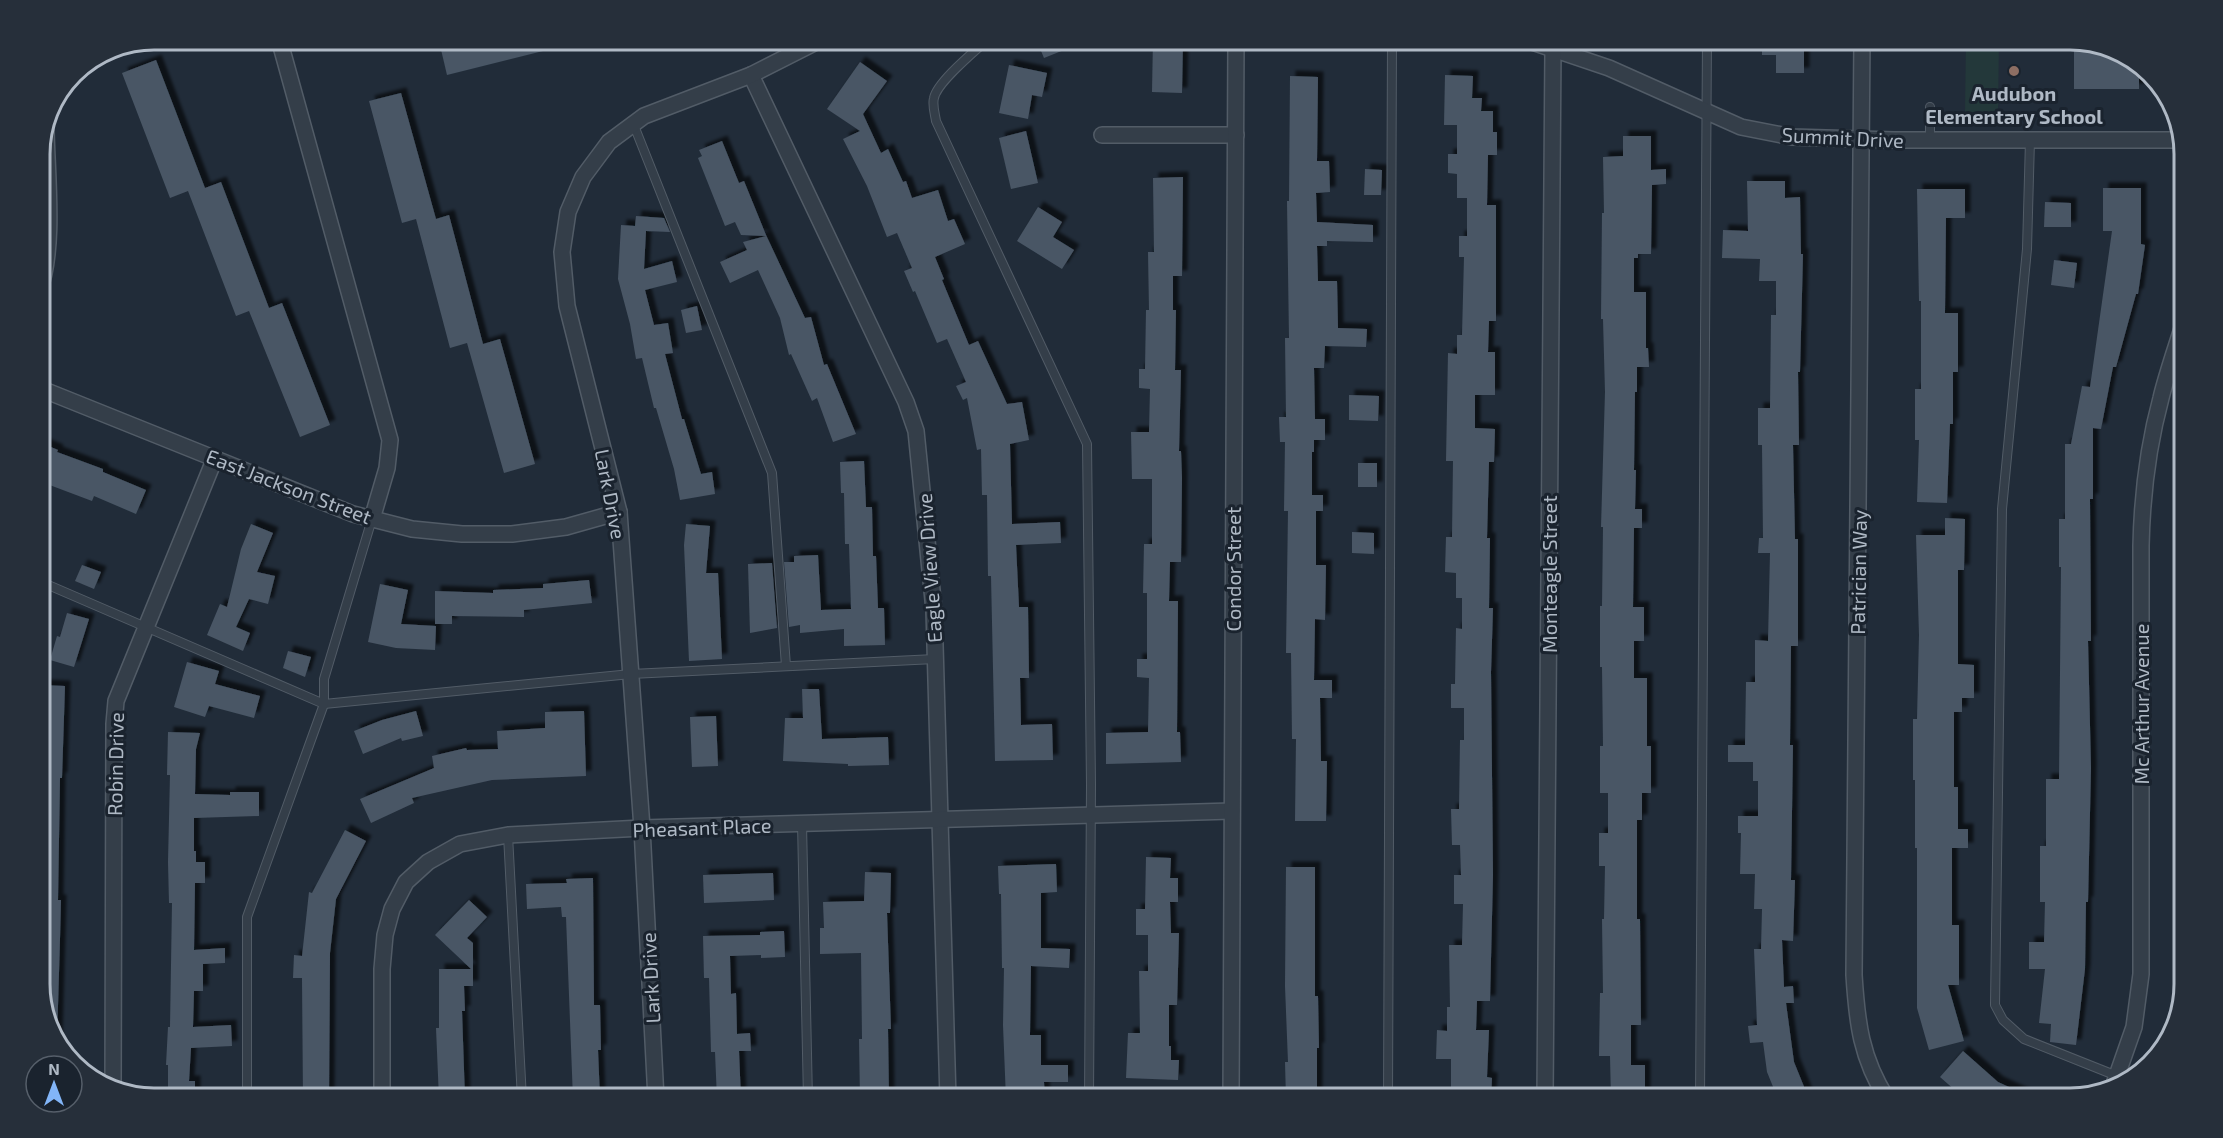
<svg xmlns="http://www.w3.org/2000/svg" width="2223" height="1138" font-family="'Exo 2',sans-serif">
  <defs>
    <filter id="shadow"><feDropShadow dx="5.5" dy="-5.5" stdDeviation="1.5" flood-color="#0009"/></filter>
  </defs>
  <rect width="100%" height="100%" fill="#212c39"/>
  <!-- green -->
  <path fill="#23383a" d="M1966 39H1999L1998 112H1965Z"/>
  <!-- building -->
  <g fill="#495665" filter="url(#shadow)">
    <path d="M447 39H566L567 45 447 75 439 41Z"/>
    <path d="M1036 39H1089V40L1044 58Z"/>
    <path d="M1153 39H1183L1182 93 1152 92Z"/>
    <path d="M1762 39H1804V73H1776V55H1762Z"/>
    <path d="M2074 40 2121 51 2139 67V89H2074Z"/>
    <path d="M156 60 205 188 221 182 269 308 282 303 330 425 300 437 249 311 236 316 188 191 170 198 122 73Z"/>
    <path d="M860 62 887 81 863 114 881 153 888 149 903 182 906 181 912 198 938 190 948 221 954 219 965 244 935 257 944 279 942 280 969 345 978 341 1007 404 1022 402 1029 440 1010 444 1012 524 1060 522 1061 543 1016 545 1019 607H1028L1029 678H1020L1021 725 1052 724 1053 760 995 761 991 576H988L987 495H982L981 449 977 450 967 398 963 400 956 386 966 382 947 339 937 343 915 291 913 292 904 271 912 268 897 233 887 237 867 186 843 139 860 131 827 109Z"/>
    <path d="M1009 65 1047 73 1042 97 1032 95 1028 119 999 113Z"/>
    <path d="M1445 75 1473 76 1472 98H1482L1481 111H1493V132H1497V155H1488L1487 205H1496V321H1489L1488 352H1495V395H1475V428L1495 429 1494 462H1489L1487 538H1490L1489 608H1493L1491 672 1493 875 1490 1001H1477L1476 1030H1489L1487 1077 1492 1078 1491 1099H1451V1059H1436L1437 1030 1447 1031V1007H1450L1449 945H1462L1463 904H1454V875H1461L1460 845H1452L1451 809H1459L1460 740H1464V708H1451V684H1455L1456 628 1462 629V598H1456V573L1445 572 1446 537H1452L1453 461H1446L1448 353 1457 354V335H1462L1464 257H1459V236H1467V198H1457V174L1448 173V154H1457V125H1444Z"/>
    <path d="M1290 76 1318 77 1317 161H1329L1330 192 1316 193 1317 222 1373 225V242L1327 241V246H1317L1318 281H1337L1338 328 1367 329 1366 347 1325 346 1324 368H1314L1315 419H1325V440H1314V452H1312V495H1323V511H1316V565H1326L1325 620 1315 619 1314 680H1332V698H1320L1321 761H1327L1326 821H1295L1296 739H1292L1291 653H1286L1288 511H1284L1285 442H1280L1279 417H1286L1285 338H1289L1287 201H1289Z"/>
    <path d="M401 93 436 219 449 215 483 344 500 339 535 464 504 473 467 343 450 348 416 219 402 223 369 101Z"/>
    <path d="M1026 131 1038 183 1011 189 999 138Z"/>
    <path d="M1623 136H1651V170L1666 169V184L1652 185 1651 254H1638V258H1634V292H1646V348H1648L1649 367H1637V392H1635L1634 470H1636L1635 509H1642V528H1634L1633 607H1644V641H1634V678H1647V746H1651V793H1642V820H1637V919H1640L1641 1025H1631V1065H1645V1099H1611L1610 1056H1599L1600 993H1603L1602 919H1604L1605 866H1599V833H1608V793H1600V746H1603L1602 667H1600V606H1602L1603 527H1601L1605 392 1603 319H1601L1602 213H1604L1603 157 1623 156Z"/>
    <path d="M722 141 739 183 744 181 766 235 805 318 811 317 824 365 827 364 856 434 833 442 817 398 812 401 791 354 789 355 780 318 758 270 730 283 720 262 747 250 743 242 766 236 741 235 735 222 725 226 698 158 702 156 699 150Z"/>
    <path d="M1365 169 1382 170 1381 195H1364Z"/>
    <path d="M1183 177 1182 276H1173V310H1176L1175 370H1181L1179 451H1181L1182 478 1181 562H1170L1169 601H1178L1177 732H1180L1181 762 1106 764V733L1148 732 1149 678 1137 677V659H1147V593H1143L1144 544H1152V479H1132L1131 432H1149L1150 389 1139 388V369H1145L1146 310H1149L1148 252H1154L1153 178Z"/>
    <path d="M1747 181H1785V198L1800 197 1801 254H1803L1800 372H1798L1799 445H1793L1795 539H1798V646H1791L1790 745H1793L1791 880H1795L1793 941 1782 940 1784 987 1793 986 1794 1003H1786L1794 1062 1809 1099H1778L1767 1072 1763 1042 1750 1043 1748 1026 1757 1025 1754 949H1761L1762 909H1754L1755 874H1740L1741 833H1738V816H1758V781H1753V762H1728V745H1745L1746 682H1755V640L1768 641 1770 553H1758L1759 538H1763L1762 445H1758V408H1770L1771 315H1776V281H1759L1760 259 1722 258 1723 230 1748 231Z"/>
    <path d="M2103 188H2141V244L2145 245 2138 294H2136L2116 367H2113L2101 429 2093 428V499H2090L2091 641H2088L2091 768 2088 902H2086L2085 969 2076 1045 2050 1042 2051 1024 2039 1023 2045 969H2029V942H2044L2045 902H2040V846H2046V779H2059L2061 567H2059V519H2065V444H2071L2082 386 2090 387 2112 231H2103Z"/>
    <path d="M1917 189H1965V218H1946L1945 313H1958V372H1953V424H1950L1947 503 1917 502 1919 440H1915V389H1921V301H1919Z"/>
    <path d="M2045 202 2071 203V227H2044Z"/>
    <path d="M1038 207 1062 222 1053 237 1074 250 1062 269 1017 241Z"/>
    <path d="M636 216 664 218 670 232 646 231 644 269 672 261 677 282 645 290 654 325 668 323 673 353 665 354 682 419H684L701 474 712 472 715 494 680 500 674 469 656 408H654L642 358 636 359 630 324 618 279 621 225 635 226Z"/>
    <path d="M2054 260 2077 263 2074 288 2051 285Z"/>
    <path d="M697 306 702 330 686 333 681 310Z"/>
    <path d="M1349 395 1379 396 1378 421 1349 420Z"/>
    <path d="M39 442 58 450 57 452 103 469V472L146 490 136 514 94 496 92 501 39 481Z"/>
    <path d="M864 461 866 507H872L873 556H876L878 608H884L885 645 844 646V629L800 633V625L789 627 784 562H794V556L818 555 821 610 851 609 849 544H845L844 493H841L840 462Z"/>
    <rect x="1358" y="463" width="19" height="24"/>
    <path d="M1945 518 1965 519 1964 570H1958V664L1974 665V698H1962V712H1954V787H1958V829H1968V848H1952V925H1959V985H1948L1964 1041 1929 1050 1917 1008V848H1915V780H1913V719H1917L1919 635 1916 535H1945Z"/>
    <path d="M251 524 273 533 257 572 275 576 268 604 249 599 236 627 250 633 243 651 207 635 220 604 227 607 241 549Z"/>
    <path d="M686 524 710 526 706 573H718L722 659 689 661 684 545Z"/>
    <path d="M1352 532 1374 533V554L1352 553Z"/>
    <path d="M772 563 777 628 750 633 748 564Z"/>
    <path d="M82 565 101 572 94 589 75 581Z"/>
    <path d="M589 580 592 603 524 610V617L452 616V624H435V591L493 593V590L543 588V584Z"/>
    <path d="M380 584 408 590 401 624 436 626 435 650 396 648 368 642Z"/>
    <path d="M67 613 89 619 74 667 50 660 57 636 60 637Z"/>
    <path d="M288 651 311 657 305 677 283 668Z"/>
    <path d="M187 662 219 671 215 684 260 696 254 718 209 706 205 717 174 707Z"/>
    <path d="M40 685 65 686 62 778H60L58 900H61L60 939 57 1039H55L39 992Z"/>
    <path d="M802 689H819L822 739 888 737 889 765 848 766V764L783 761 785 718H803Z"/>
    <path d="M416 711 423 736 402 741 401 738 363 754 354 731 382 720Z"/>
    <path d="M584 711 586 776 492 780 412 798 414 803 371 823 360 799 434 768 432 756 466 748 467 750 498 749 497 731 545 728V712Z"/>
    <path d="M716 716 718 766 692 767 690 717Z"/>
    <path d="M168 732 200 733 196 749 195 794 230 795V792H259V816L194 818V851H196V862H205V883H195L194 950 225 948V963L203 964V991H194L193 1027 231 1025 232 1046 191 1048 189 1081H195V1099H168V1065H166L168 1027H170L172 903H169L168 862 170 775H167Z"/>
    <path d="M345 830 366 841 336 899 330 953 329 1099H303L302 978H293L294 955 302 956 309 892 312 893Z"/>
    <path d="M1146 857 1171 858 1170 878H1178V902H1170L1171 933H1179L1177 1005H1169V1046H1171V1060H1179L1178 1080 1126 1078 1128 1033H1140L1139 971H1148V935H1136V909H1145Z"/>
    <path d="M1056 864 1057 892 1041 893V948L1070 949 1069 968 1031 966 1030 1035H1041V1065H1068V1082H1044L1045 1099H1006L1003 1025 1004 968H1002L1001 894H999L998 866Z"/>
    <path d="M1286 867H1315V996H1318L1319 1048H1317V1099H1286L1285 1062H1288L1285 986Z"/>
    <path d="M865 872 891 873 890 913H887L891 1029H888L889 1099H860L859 1039H862L861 953 820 954V928H824L823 902 864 901Z"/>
    <path d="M773 873 774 900 704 903 703 875Z"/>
    <path d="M593 878 594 1005H600L601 1050H598L600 1099H573L566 917H562L561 907 527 909 526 884 567 883 566 879Z"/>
    <path d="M469 900 487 917 467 938 473 943V986H464L465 1011H462L465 1099H439L436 1028H439V969H471L435 935Z"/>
    <path d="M784 931 785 957 761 958V955L730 956 731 994 736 993 737 1034 750 1033 751 1051H739L741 1099H717L715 1052H711L709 978H704L703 936 760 935V932Z"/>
    <path d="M1963 1051 1998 1082 2035 1099H1965L1940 1077Z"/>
  </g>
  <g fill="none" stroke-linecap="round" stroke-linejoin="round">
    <!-- lane casing -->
    <g stroke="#525c67" stroke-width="10">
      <g id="lane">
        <path d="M988 39C975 51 937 82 934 98 932 105 935 114 936 121L1087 444 1091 785 1089 1099"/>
        <path d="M1930 107V140"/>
        <path d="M633 123 772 473 786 666"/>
        <path d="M2030 140 2027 249 2002 509 1995 1005 2003 1020 2024 1039 2117 1076"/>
        <path d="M39 581 324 704 631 674 935 659"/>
        <path d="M802 824 808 1099"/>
        <path d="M508 835 522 1099"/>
        <path d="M247 1099V917L324 704V679L372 519"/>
        <path d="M1388 1099 1392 39"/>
        <path d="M1700 1099 1707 39"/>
      </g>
    </g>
    <!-- street casing -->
    <g stroke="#525c67" stroke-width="18">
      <g id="street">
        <path d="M279 39 390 440 387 468 372 519"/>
        <path d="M1523 39 1609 68 1741 127 1792 137 1894 140H2182"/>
        <path d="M1862 39 1854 975C1857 1023 1861 1058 1887 1099"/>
        <path d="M751 75 906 402 916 431 934 610 948 1099"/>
        <path d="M1102 135H1236"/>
        <path d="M39 291C55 249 47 176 46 131"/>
        <path d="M39 388 353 514 412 529 462 534H512L566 527 619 512"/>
        <path d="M2113 1087 2134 1027 2141 974V546C2142 497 2148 446 2161 398 2167 373 2176 348 2184 322"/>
        <path d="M113 1090 114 724 116 701 215 458"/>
        <path d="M382 1099V969L385 935 392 909 406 882 428 862 460 844 508 835 642 828 1232 811"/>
        <path d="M656 1099 642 828 619 512 567 306 562 252 568 212 583 177 609 142 644 116 751 75 822 39"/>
        <path d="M1231 1099 1236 39"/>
        <path d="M1545 1099 1553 48"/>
      </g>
    </g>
    <!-- lane -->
    <use href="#lane" stroke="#343e49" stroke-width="8"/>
    <!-- street -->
    <use href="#street" stroke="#343e49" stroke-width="15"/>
  </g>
  <!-- markers -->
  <circle fill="#8d6e63" stroke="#1a232e" stroke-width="2" cx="2014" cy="71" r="6"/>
  <g text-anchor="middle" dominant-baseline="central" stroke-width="6" stroke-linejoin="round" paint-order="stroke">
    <!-- poi labels -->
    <g font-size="20" font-weight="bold" fill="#afb9c5" stroke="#1a232e">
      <text x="2014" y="93">Audubon<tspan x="2014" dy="23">Elementary School</tspan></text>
    </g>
    <!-- street labels -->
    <g font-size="20" fill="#afb9c5" stroke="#1a232e">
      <text transform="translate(1843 137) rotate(3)">Summit Drive</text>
      <text transform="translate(289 486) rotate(21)">East Jackson Street</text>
      <text transform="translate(611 494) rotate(79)">Lark Drive</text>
      <text transform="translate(929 568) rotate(-94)">Eagle View Drive</text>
      <text transform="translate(1233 569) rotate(-90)">Condor Street</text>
      <text transform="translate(1858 572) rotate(-89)">Patrician Way</text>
      <text transform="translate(1549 574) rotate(-90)">Monteagle Street</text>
      <text transform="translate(2141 704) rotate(-90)">Mc Arthur Avenue</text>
      <text transform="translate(115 764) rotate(-89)">Robin Drive</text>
      <text transform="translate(702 827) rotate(-2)">Pheasant Place</text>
      <text transform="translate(650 978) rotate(-93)">Lark Drive</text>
    </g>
  </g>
  <!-- crop -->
  <path d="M0 0H2223V1138H0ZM154 50H2070A104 104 0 0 1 2174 154V984A104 104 0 0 1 2070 1088H154A104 104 0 0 1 50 984V154A104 104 0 0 1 154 50Z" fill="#262f3a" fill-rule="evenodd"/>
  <path fill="none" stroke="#afb9c5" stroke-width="3" d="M154 50H2070A104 104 0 0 1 2174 154V984A104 104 0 0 1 2070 1088H154A104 104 0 0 1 50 984V154A104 104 0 0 1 154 50Z"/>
  <!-- north arrow -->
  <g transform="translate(54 1084)"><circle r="28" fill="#1a232e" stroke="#565f6a" stroke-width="1.5"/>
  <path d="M0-4.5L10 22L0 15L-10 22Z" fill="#82b5f8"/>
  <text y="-9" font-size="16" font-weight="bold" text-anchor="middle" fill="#afb9c5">N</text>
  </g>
</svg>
